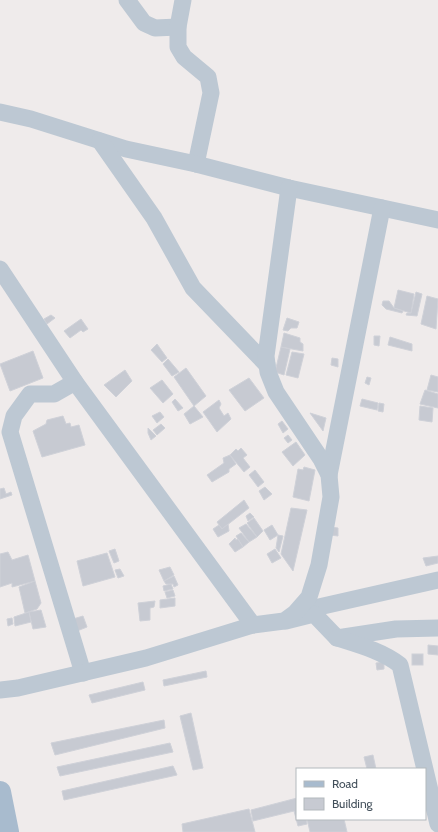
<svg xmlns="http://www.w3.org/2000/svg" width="438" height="832" font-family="Cabin,sans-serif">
  <rect width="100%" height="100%" fill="#efebeb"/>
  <!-- building -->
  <g fill="#c7cad2" stroke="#cfd1d8">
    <path d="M398 290 414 294 411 313 394 308Z"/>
    <path d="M416 292 422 294 417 316 406 315 407 313H411Z"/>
    <path d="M427 296 438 299 436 329 421 324Z"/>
    <path d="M383 301H389L394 308 403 311 402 313 386 309 382 305Z"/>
    <path d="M51 315 55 318 47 324 44 319Z"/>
    <path d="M287 318 299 322 297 328H291L288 331 283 330Z"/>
    <path d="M81 319 88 329 83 332 81 330 70 338 64 331Z"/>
    <path d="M284 333 300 338V342L303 344V351L281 347Z"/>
    <path d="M374 336H380L379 346 374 345Z"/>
    <path d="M390 337 412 344V351L388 345Z"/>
    <path d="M157 344 167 358 162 362 151 350Z"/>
    <path d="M281 347 290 349 284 375 275 372Z"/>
    <path d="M33 351 43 378 10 391 0 364Z"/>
    <path d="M292 352 304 354 298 378 286 375Z"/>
    <path d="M332 358 338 359V367L331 365Z"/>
    <path d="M168 359 179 372 172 376 163 364Z"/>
    <path d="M186 368 206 396 194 406 174 377Z"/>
    <path d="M125 370 132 381 116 397 104 385Z"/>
    <path d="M431 375 438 377V392L427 390Z"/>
    <path d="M367 377 371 378 369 385 365 383Z"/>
    <path d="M249 378 264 398 245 411 229 390Z"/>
    <path d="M162 380 173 394 163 403 150 388Z"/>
    <path d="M425 390 438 394V408L420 404Z"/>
    <path d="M175 399 183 408 178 411 172 402Z"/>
    <path d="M362 399 378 403 377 410 360 406Z"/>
    <path d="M219 400 221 404 219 408 224 416 228 413 231 419 217 432 203 412Z"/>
    <path d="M379 403 384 404 383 412 378 411Z"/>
    <path d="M194 406 203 417 190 424 184 414Z"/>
    <path d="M420 406 433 408 432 422 419 420Z"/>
    <path d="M160 412 164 417 157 423 152 416Z"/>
    <path d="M310 413 326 418 323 431Z"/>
    <path d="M63 416 66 424 70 423 71 427 79 425 85 445 42 457 33 431 46 424 47 420Z"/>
    <path d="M282 421 288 429 283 433 278 424Z"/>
    <path d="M161 424 165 428 157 435 153 430Z"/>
    <path d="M148 428 156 436 151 440 148 433Z"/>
    <path d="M288 435 292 440 288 443 284 438Z"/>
    <path d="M296 442 305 455 293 466 282 452Z"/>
    <path d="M241 448 247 455 243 458 250 467 244 472 230 455 236 449 238 451Z"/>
    <path d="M230 455 236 464 229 469V472L212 482 207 475 224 463 223 458Z"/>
    <path d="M304 467 315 470 309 501 293 497 298 469 303 470Z"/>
    <path d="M255 470 264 482 258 487 249 475Z"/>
    <path d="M265 487 272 494 264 500 259 491Z"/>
    <path d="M4 488 6 494 11 492 12 495 0 499V489Z"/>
    <path d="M244 500 249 508 222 529 217 522Z"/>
    <path d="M291 508 307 510 293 571 281 554Z"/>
    <path d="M250 513 254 517 248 521 246 516Z"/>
    <path d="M254 518 263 531 257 537 247 523Z"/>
    <path d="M228 524 229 531 218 537 213 529 219 525 222 529Z"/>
    <path d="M246 524 257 537 249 542 239 528Z"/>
    <path d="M272 525 278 535 270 540 264 530Z"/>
    <path d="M331 527 338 528V536L330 535Z"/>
    <path d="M241 533 249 542 243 547 236 536Z"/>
    <path d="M278 535 283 536 279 552 276 548Z"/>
    <path d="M235 538 236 540 238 539 243 547 235 552 229 544Z"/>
    <path d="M115 549 119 561 114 563 109 551Z"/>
    <path d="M275 549 281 558 272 563 267 554Z"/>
    <path d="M8 552 12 560 28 555 35 581 12 587V583L0 587V554Z"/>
    <path d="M107 553 115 577 83 586 77 561Z"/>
    <path d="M438 556V563L426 566 423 558Z"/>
    <path d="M170 567 174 575 164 581 159 570Z"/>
    <path d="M120 569 124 576 118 578 115 570Z"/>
    <path d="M174 576 178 585 174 587 173 584H166L164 581Z"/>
    <path d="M35 581 41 603 37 609 25 613 19 587Z"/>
    <path d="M171 584 173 589 164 591 163 586Z"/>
    <path d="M173 590 175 596 167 598 165 592Z"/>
    <path d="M175 598V606L160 608V600Z"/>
    <path d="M155 601 154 607 150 608V620L140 621 138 603Z"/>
    <path d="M41 610 46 627 33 629 29 612Z"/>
    <path d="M29 612 31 622 15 626 14 617Z"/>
    <path d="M83 616 87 627 77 631 73 619Z"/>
    <path d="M12 618 13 624 8 626 7 619Z"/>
    <path d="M428 645 438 646V655L428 654Z"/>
    <rect x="412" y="654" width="11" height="11"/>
    <path d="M384 662V669L377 670 376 663Z"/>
    <path d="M206 671 207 677 164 686 163 680Z"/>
    <path d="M143 682 145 690 92 703 89 695Z"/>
    <path d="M191 713 203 768 193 770 180 716Z"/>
    <path d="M164 720 165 728 55 755 51 743Z"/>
    <path d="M170 743 173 752 60 776 57 767Z"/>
    <path d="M373 755 376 769H367L364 757Z"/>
    <path d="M173 766 177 775 64 800 62 791Z"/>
    <path d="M297 798V819H306L307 824 298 826 294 811 253 821 251 810Z"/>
    <path d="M249 809 255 832H183L182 824Z"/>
    <path d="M307 819H344L347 832H310Z"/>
  </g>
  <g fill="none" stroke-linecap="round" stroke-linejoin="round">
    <!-- minor -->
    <g stroke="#bdc8d3" stroke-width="17">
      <path d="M127 0 144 23 155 28 178 27"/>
      <path d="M183 0 178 27V47L184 57 208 77 211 93 196 164"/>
      <path d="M0 112 31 119 126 149 196 164 289 188 438 220"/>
      <path d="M100 141 154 218 193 288 267 365"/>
      <path d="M0 269 75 382 253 625"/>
      <path d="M75 382 54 394H30L14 416 10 432 83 673"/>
      <path d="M329 475 382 208"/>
      <path d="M301 611 438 580"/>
      <path d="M286 621 314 614 337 638 396 629 438 628"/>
      <path d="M337 638C359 645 382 651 400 665L438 824"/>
      <path d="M0 690 18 688 146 658 253 625 284 621 295 613 309 597 319 565 331 497 329 475 321 459 276 392 268 372 266 356 289 188"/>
    </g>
    <!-- major -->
    <path stroke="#a8bbce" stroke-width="22" d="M0 792 8 832"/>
  </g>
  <!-- legend -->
  <rect x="296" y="768" width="130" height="52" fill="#ffffff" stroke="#b3b9bd"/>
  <rect x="304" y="781" width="20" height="6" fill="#a8bbce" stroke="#b3b9bd"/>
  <text x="332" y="788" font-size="12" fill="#424f5a">Road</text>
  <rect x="304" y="798" width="20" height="12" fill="#c7cad2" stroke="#b3b9bd"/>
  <text x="332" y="808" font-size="12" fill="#424f5a">Building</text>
</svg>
